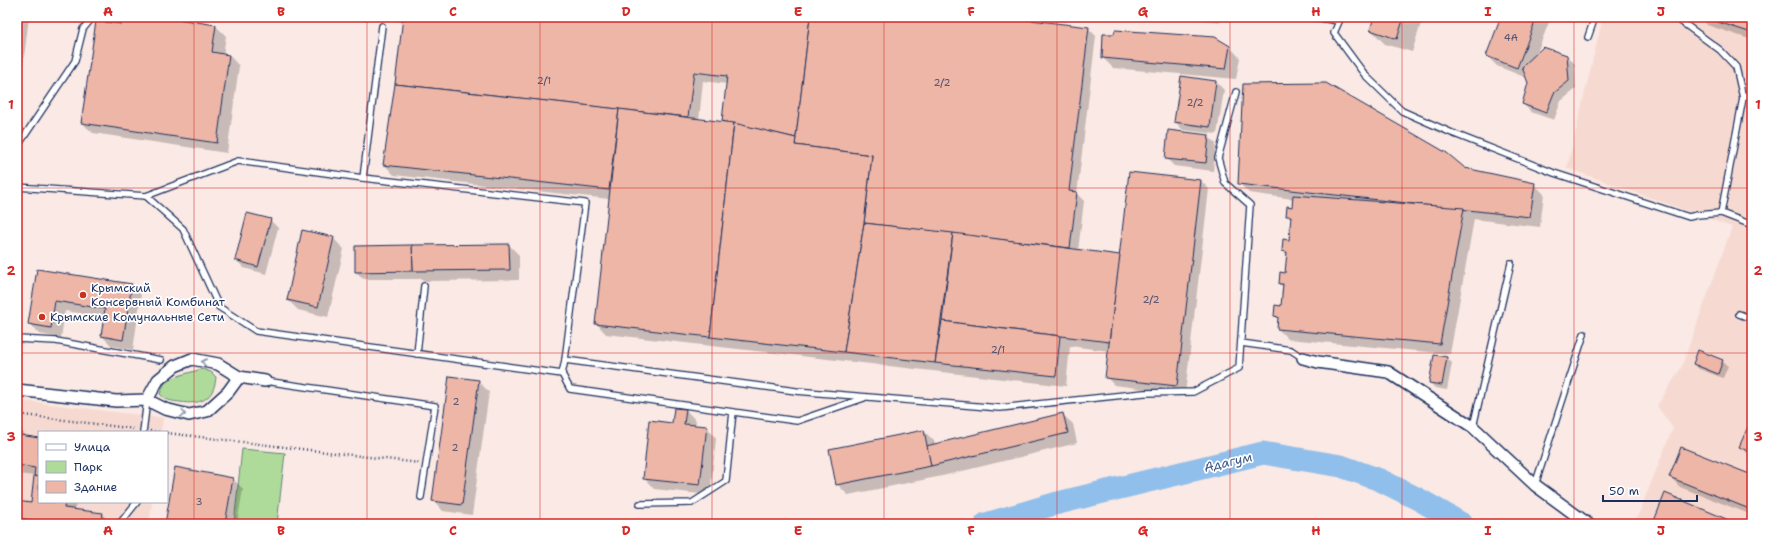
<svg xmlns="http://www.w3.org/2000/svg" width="1769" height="541" font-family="'Shantell Sans',sans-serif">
  <rect width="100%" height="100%" fill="#fae9e4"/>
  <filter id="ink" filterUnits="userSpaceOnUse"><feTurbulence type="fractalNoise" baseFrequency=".025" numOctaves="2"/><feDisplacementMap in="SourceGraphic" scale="8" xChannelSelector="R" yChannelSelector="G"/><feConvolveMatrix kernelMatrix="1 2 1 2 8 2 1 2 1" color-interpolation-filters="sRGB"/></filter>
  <g filter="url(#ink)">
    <!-- built -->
    <g fill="#f6dad1">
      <path d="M1603 17H1752V524L1635 523 1673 428 1657 406 1681 368 1732 227 1567 168Z"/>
      <path d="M17 400 163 418 161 432H39V502H152L149 524H17Z"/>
    </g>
    <!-- green -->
    <g fill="#afdb9a" stroke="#65857c">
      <path d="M202 369 211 372 216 377C214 400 200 405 180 402 172 401 166 401 160 394L165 382 181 375Z"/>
      <path d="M242 449 285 453 277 524H234Z"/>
    </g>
    <!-- shadow -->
    <g fill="#0003" fill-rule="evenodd">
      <path d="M17 17H29L22 73H17Z"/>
      <path d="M123 17H158L215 25 226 36 223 55H229L239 66 227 153 93 133 82 123 122 25Z"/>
      <path d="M369 17H997L1088 28 1096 36 1077 194 1084 201 1078 251 1120 256 1201 181 1209 189 1185 394 1114 385 1106 377 1109 351 1070 346 1066 386 606 334 596 323 609 199 394 175 384 164 396 84 403 22ZM703 81 727 84 723 122 699 120Z"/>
      <path d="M1177 17H1221V22Z"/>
      <path d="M1375 17H1423L1412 52 1385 44 1371 30Z"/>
      <path d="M1503 17H1551L1536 55 1567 56 1575 64 1576 89 1561 101 1554 120 1531 112 1523 104 1529 83 1527 78 1497 66 1487 56Z"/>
      <path d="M1700 17H1752V40L1707 25Z"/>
      <path d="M1230 47 1240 58 1236 79 1113 68 1103 58Z"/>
      <path d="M1182 77 1216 82 1224 90 1217 134 1183 130 1175 122Z"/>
      <path d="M1208 136 1216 144 1213 171 1174 166 1166 158Z"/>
      <path d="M1464 169 1534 184 1544 194 1540 227 1474 219 1450 354 1288 339 1278 329 1279 319 1275 316 1282 307 1284 288 1280 284 1286 274 1288 256 1283 251 1289 241 1292 219 1287 215 1293 208 1294 199 1249 193 1239 183Z"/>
      <path d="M270 220 278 228 266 274 244 268 236 260Z"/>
      <path d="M333 238 344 249 328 317 298 310 288 300Z"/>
      <path d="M509 245 519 255V280L424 281 420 277V279H364L356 272Z"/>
      <path d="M38 270 131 285 141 295 133 350 112 346 102 336 105 317 65 311 61 338 40 334 30 324Z"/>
      <path d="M1447 358 1452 363 1447 390 1435 388 1430 383Z"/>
      <path d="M1722 361 1728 366 1723 378 1699 369 1694 364Z"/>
      <path d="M478 381 489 392 472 515 443 511 433 500Z"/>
      <path d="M686 410 696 421 695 426 706 427 716 438 710 495 654 489 644 478 673 424Z"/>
      <path d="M1062 414 1073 424 1077 443 942 476 848 495 837 484 924 431 934 441 935 445Z"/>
      <path d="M1752 422V455L1746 452 1741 447Z"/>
      <path d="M17 429 20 430 28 437 39 439V502H76L75 510 102 514 112 524H19L17 522V502L32 504 35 476 17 474Z"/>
      <path d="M1752 476V515L1680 487 1670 477Z"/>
      <path d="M233 479 243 489 237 524H166Z"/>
    </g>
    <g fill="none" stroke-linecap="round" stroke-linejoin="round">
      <!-- river -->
      <path stroke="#91bfeb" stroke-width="23" d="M986 524 1054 504 1263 453 1341 466 1380 480 1420 500 1462 524"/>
    </g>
    <!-- building -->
    <g fill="#eeb6a6" stroke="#1b2f5e">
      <path d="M122 17H165L216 25 212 52 229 55 217 143 81 123 96 21 121 24Z"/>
      <path d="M403 17H810L796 138 722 121 727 76 694 72 688 117 395 84Z"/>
      <path d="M810 17H1005L1089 27 1069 191 1077 192 1070 248 864 223 872 155 795 145Z"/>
      <path d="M1374 17H1404L1397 39 1370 30Z"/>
      <path d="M1501 17H1537L1517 68 1486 56Z"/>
      <path d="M1703 17H1752V33Z"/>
      <path d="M1115 30 1215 37 1230 46 1226 69 1102 58 1103 34H1114Z"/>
      <path d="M1543 47 1567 55 1569 81 1554 93 1546 113 1522 104 1528 83 1522 67Z"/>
      <path d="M1181 76 1216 81 1210 127 1174 122Z"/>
      <path d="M1326 83 1447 153 1465 168 1535 183 1530 217 1238 184 1243 84Z"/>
      <path d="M395 84 619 109 609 190 383 165Z"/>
      <path d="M619 109 734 123 710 337 595 324Z"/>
      <path d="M734 123 796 138 795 145 872 155 864 223 844 352 710 337Z"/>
      <path d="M1168 130 1209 135 1206 163 1165 159Z"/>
      <path d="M1129 172 1201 180 1177 386 1105 378Z"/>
      <path d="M1293 195 1464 208 1440 344 1277 329 1278 317 1274 316 1275 305 1281 306 1283 284H1279L1280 272 1285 273 1287 252 1282 251 1283 239 1289 240 1291 216H1286L1287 206 1292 207Z"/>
      <path d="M247 213 271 219 258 267 235 260Z"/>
      <path d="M864 223 953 233 935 363 844 352Z"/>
      <path d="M302 230 334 237 318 307 287 300Z"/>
      <path d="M953 233 1120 255 1109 342 942 321Z"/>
      <path d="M509 244 510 270 413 271 412 245Z"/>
      <path d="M412 245 413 271 355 272V246Z"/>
      <path d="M37 269 132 284 123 340 101 336 105 309 55 301 51 328 28 324Z"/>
      <path d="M942 321 1060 336 1056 376 935 363Z"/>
      <path d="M1698 350 1723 360 1718 374 1693 364Z"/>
      <path d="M1434 355 1447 357 1442 385 1429 383Z"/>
      <path d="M449 376 479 380 462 505 432 501Z"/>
      <path d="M674 408 686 409 684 424 707 426 700 485 643 479 649 420 672 423Z"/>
      <path d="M1063 413 1068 433 931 466 926 446Z"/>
      <path d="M1751 420 1752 421V453L1739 447Z"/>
      <path d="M17 428 21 429 20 435 39 438V477L34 476 35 468 17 465Z"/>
      <path d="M924 430 931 466 836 485 829 449Z"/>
      <path d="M1681 447 1752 475V510L1669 477Z"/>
      <path d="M175 467 233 478 225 524H165Z"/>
      <path d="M34 476 39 477V502H65L64 508 103 513 101 524H59L17 518V501L31 503Z"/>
      <path d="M1665 493 1738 524H1660L1654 521Z"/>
    </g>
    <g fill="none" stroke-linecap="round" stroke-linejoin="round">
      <!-- service casing -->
      <g stroke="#1b2f5e" stroke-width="8">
        <g id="service">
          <path d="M1313 17 1339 21"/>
          <path d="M1341 17 1334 33 1365 75 1402 111 1452 133 1554 173 1689 217 1697 215 1721 213"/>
          <path d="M1675 17 1720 50 1736 67 1743 98 1721 213 1752 225"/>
          <path d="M382 26 363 178 585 203 565 360 796 391 1000 408 1144 393 1193 392 1239 368 1250 205 1225 183 1218 158 1236 92"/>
          <path d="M1588 37 1595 17"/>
          <path d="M1743 98 1752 91"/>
          <path d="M17 147 75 61 83 29 93 17"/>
          <path d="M17 187 146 196 183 229 219 307 256 331 562 374 565 360"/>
          <path d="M146 196 238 161 363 178"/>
          <path d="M1739 314 1752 319"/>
          <path d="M17 339 56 341 161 360"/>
          <path d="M1241 343 1291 350 1303 358"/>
          <path d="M417 354 424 286"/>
          <path d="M562 374 570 389 797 421 864 398"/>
          <path d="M265 381 435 406 421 497"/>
          <path d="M1473 427 1511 263"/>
          <path d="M143 432 147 400"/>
          <path d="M1535 485 1584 334"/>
          <path d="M640 504 692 503 726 481 733 412"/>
          <path d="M116 524 121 522 137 502"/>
        </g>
      </g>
      <!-- minor casing -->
      <g stroke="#1b2f5e" stroke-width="14">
        <g id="minor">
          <path d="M1303 358 1318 362 1388 372 1473 427 1535 485 1588 524"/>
          <path d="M17 390 116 401 147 400 165 409 189 415 207 411 228 392 239 377"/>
          <path d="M147 400 158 380 175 366 192 359 218 364 239 377 265 381"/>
        </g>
      </g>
      <!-- path -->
      <g stroke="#1b2f5e" stroke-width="2.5" stroke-dasharray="1 3" stroke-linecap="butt">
        <path d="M17 414 135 429"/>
        <path d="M150 431 159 432"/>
        <path d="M167 433 419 463"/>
      </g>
      <!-- service -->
      <use href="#service" stroke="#fff" stroke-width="5.5"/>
      <!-- minor -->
      <use href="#minor" stroke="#fff" stroke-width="11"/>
    </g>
    <!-- one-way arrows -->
    <defs><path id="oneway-chevron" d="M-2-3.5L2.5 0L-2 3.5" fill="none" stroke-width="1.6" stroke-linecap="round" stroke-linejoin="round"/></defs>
    <g stroke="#8d97ae">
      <use href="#oneway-chevron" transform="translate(204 362) rotate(-169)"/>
      <use href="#oneway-chevron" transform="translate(183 414) rotate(14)"/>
    </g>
  </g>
  <!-- grid -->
  <path fill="none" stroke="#d62828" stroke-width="1" stroke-opacity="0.55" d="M194 17V524M367 17V524M540 17V524M712 17V524M884 17V524M1057 17V524M1230 17V524M1402 17V524M1574 17V524M17 188H1752M17 353H1752"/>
  <!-- markers -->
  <g fill="#c8321e" stroke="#fff" stroke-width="1.5">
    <circle cx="83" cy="295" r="4"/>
    <circle cx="42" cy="317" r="4"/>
  </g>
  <g text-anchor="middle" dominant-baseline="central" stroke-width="3.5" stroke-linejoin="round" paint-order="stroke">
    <!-- number labels -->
    <g font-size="10" fill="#505170">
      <text x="1511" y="37">4А</text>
      <text x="544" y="80">2/1</text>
      <text x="942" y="82">2/2</text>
      <text x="1195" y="102">2/2</text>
      <text x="1151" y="299">2/2</text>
      <text x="998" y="349">2/1</text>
      <text x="456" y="401">2</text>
      <text x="455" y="447">2</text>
      <text x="199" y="501">3</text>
    </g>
    <!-- poi labels -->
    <g font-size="12" fill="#1b2f5e" stroke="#fff" text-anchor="start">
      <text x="91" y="288">Крымский<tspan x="91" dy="14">Консервный Комбинат</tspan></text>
      <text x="50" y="317">Крымские Комунальные Сети</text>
    </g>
    <!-- water labels -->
    <g font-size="13" font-style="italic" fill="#3e5a88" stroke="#fff">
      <text transform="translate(1228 462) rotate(-13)">Адагум</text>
    </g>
  </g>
  <!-- margin -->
  <rect width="1769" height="541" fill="none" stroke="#fff" stroke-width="44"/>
  <!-- legend -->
  <rect x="38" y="431" width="130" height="72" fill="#ffffff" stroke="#a4acbf"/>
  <rect x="46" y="444" width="20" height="6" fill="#ffffff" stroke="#a4acbf"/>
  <text x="74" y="451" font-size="12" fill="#1b2f5e">Улица</text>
  <rect x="46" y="461" width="20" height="12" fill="#afdb9a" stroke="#a4acbf"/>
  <text x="74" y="471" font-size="12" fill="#1b2f5e">Парк</text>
  <rect x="46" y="481" width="20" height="12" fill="#eeb6a6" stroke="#a4acbf"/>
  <text x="74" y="491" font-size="12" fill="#1b2f5e">Здание</text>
  <!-- scale -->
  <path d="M1603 495v6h94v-6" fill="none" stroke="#1b2f5e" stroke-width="2"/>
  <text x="1609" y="495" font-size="12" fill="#1b2f5e" stroke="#ffffff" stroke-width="3" paint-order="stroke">50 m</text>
  <rect x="22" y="22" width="1725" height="497" fill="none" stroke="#d62828" stroke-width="1.5"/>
  <g font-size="13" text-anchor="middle" font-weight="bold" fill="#d62828">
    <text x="108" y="16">A</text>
    <text x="281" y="16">B</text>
    <text x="453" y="16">C</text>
    <text x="626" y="16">D</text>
    <text x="798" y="16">E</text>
    <text x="971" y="16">F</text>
    <text x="1143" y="16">G</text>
    <text x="1316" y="16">H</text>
    <text x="1488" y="16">I</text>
    <text x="1661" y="16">J</text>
    <text x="11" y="109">1</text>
    <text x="1758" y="109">1</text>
    <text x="11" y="275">2</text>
    <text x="1758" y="275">2</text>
    <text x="11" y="441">3</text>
    <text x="1758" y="441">3</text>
    <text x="108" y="535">A</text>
    <text x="281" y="535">B</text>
    <text x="453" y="535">C</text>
    <text x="626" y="535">D</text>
    <text x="798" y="535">E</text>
    <text x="971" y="535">F</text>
    <text x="1143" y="535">G</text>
    <text x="1316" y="535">H</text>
    <text x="1488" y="535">I</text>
    <text x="1661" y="535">J</text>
  </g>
</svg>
